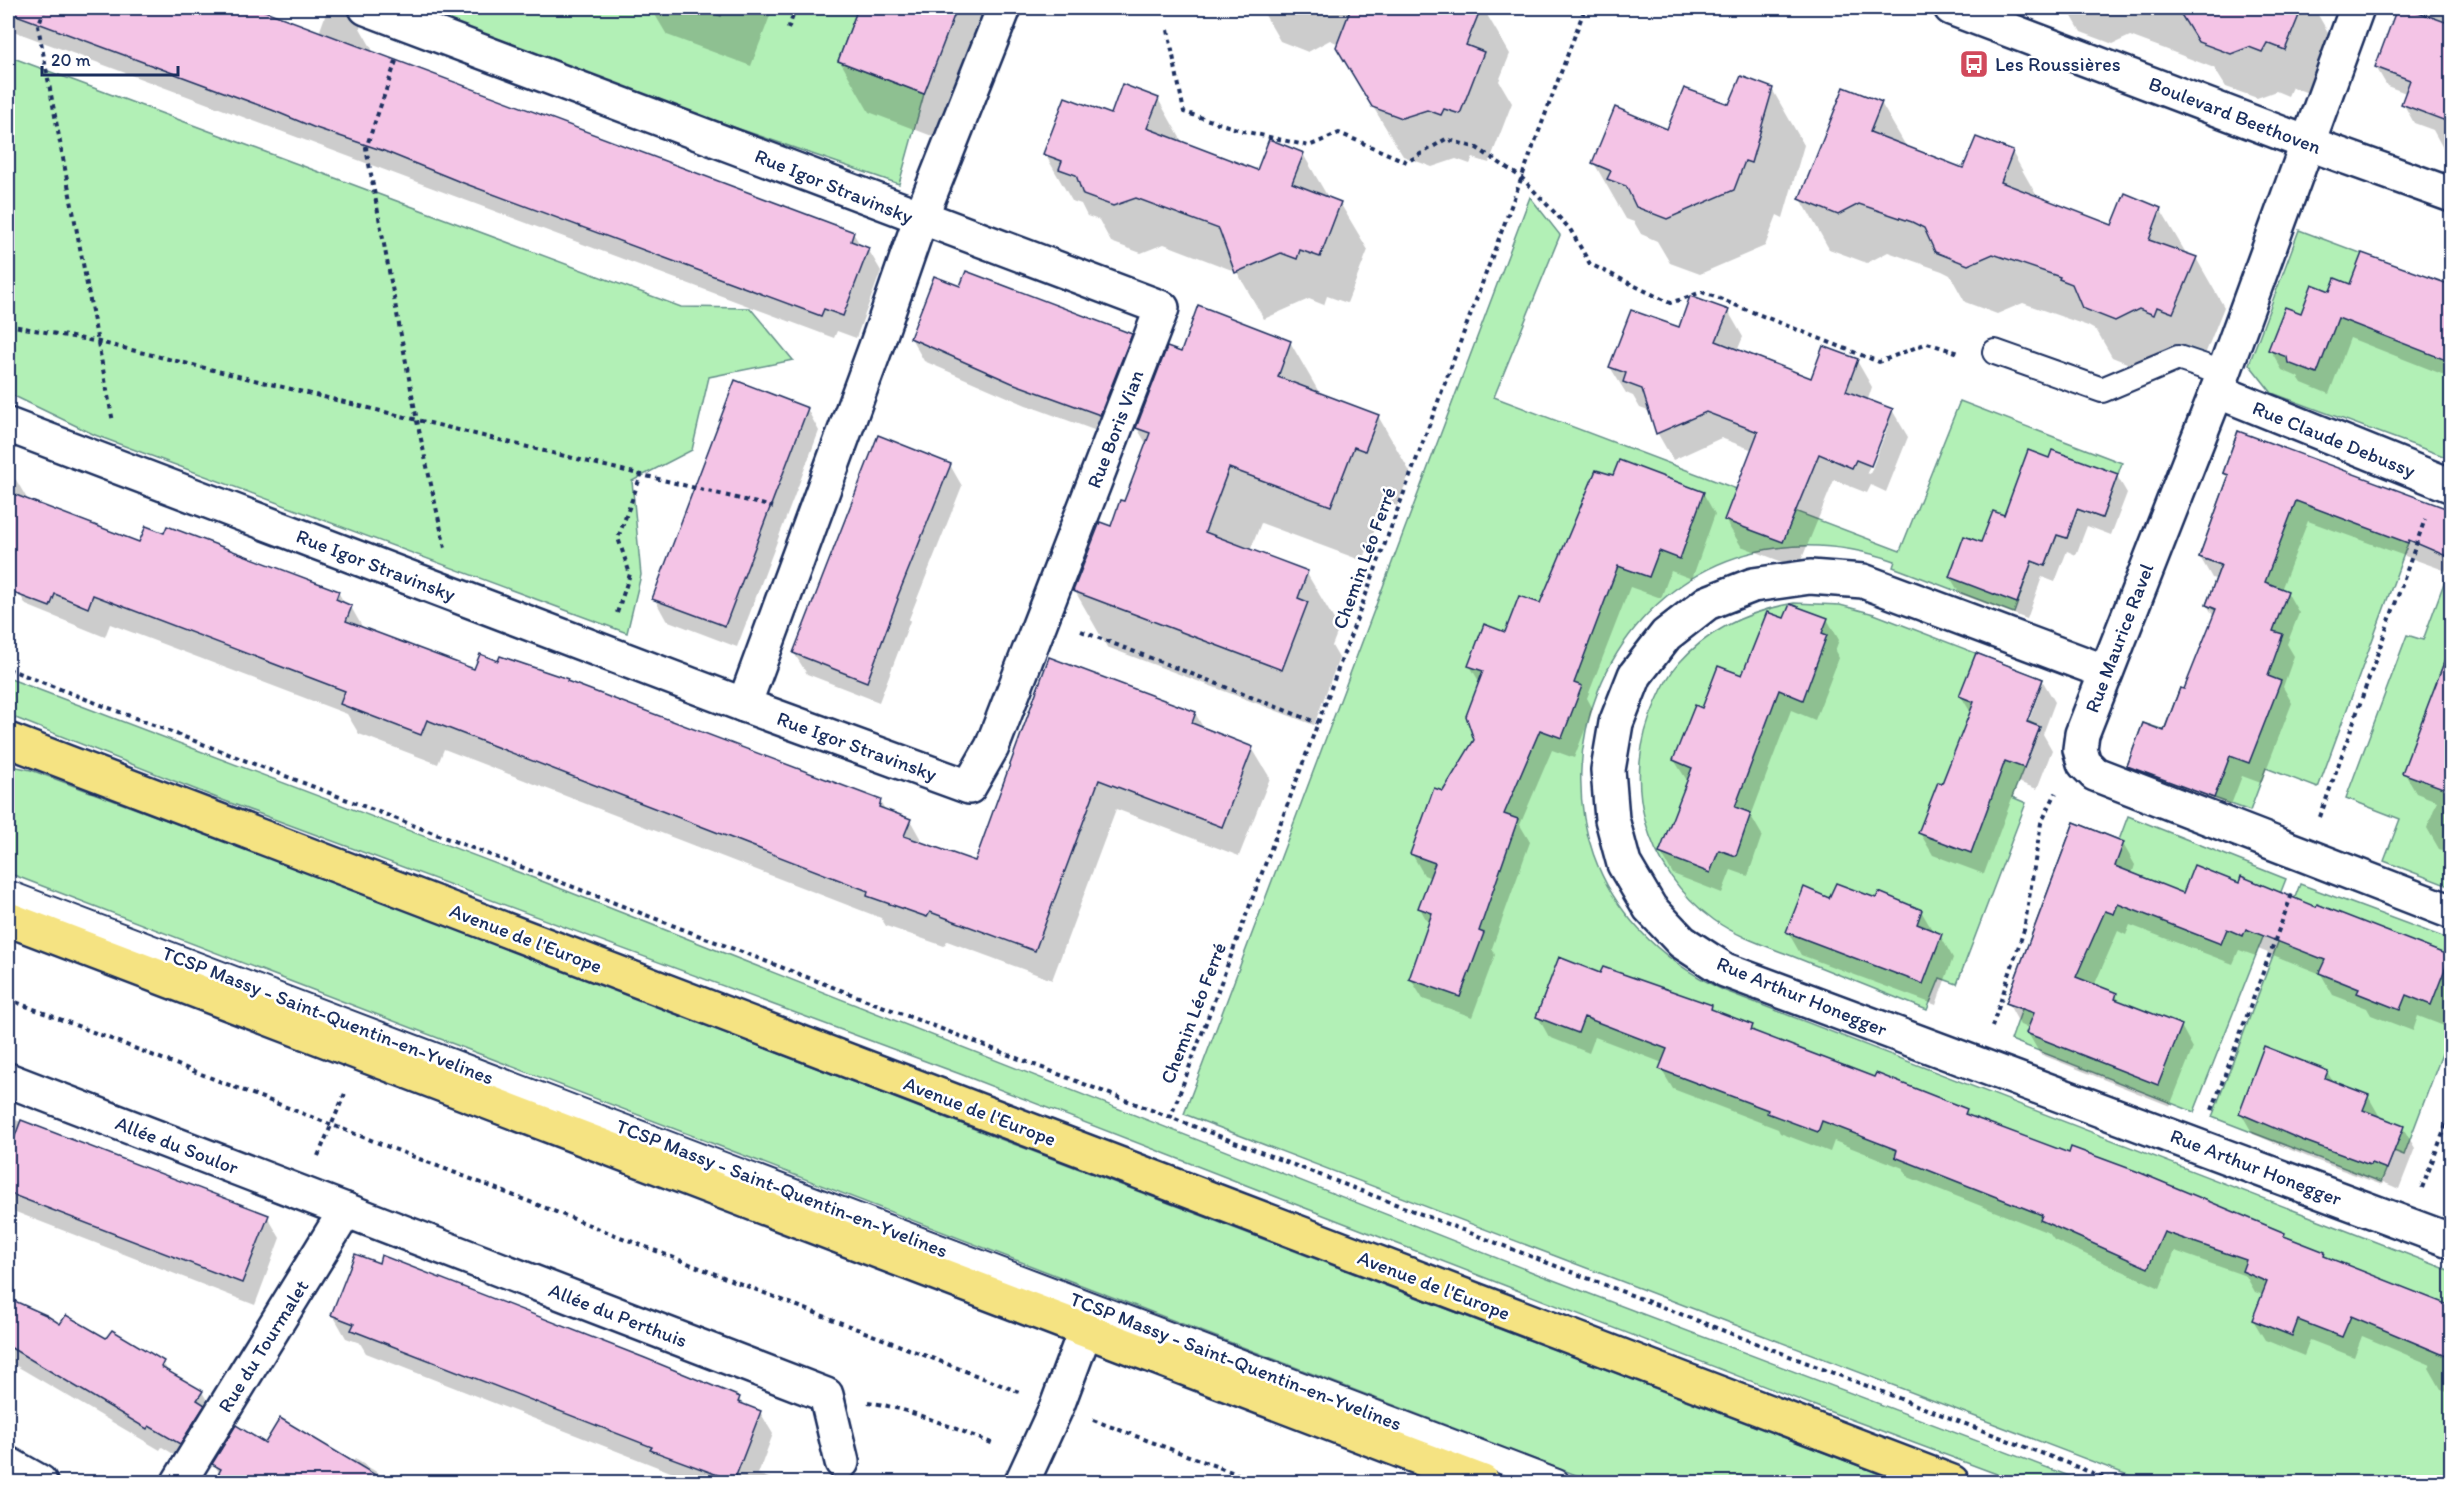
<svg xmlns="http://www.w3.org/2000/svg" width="2459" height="1490" font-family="Itim,sans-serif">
  <rect width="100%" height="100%" fill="#fff"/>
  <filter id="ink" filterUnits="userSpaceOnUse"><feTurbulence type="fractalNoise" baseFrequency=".0167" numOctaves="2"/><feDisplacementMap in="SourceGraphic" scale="12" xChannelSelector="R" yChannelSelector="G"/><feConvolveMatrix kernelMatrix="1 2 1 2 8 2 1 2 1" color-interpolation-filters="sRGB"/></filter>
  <g filter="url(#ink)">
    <!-- green -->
    <g fill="#b2f0b6" stroke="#66908a" stroke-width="1.5">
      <path d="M406 8H699L721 16 725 8H858L838 61 924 94 899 184 539 60Z"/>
      <path d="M8 56 681 307 750 308 793 360 709 377 692 450 632 481 641 575 627 633 95 435 8 393Z"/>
      <path d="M1530 197 1560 235 1494 397 1900 551 1960 401 2122 463 2102 518 2077 509 2067 538 2057 535 2045 566 2032 561 2014 613 1893 567 1895 561C1608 464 1448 860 1723 990L2451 1271V1482H2146L1184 1114Z"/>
      <path d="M2299 230 2451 287 2452 443 2446 457 2272 393 2249 364Z"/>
      <path d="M2238 431 2408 543 2318 788 2266 768 2250 811 2127 766 2143 723 2164 730 2180 688 2198 695 2216 610 2206 605 2221 565 2199 557 2229 475 2223 473Z"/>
      <path d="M2451 564V887L2384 861 2400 819 2346 798 2407 635 2423 640Z"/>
      <path d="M1794 603 1840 605 1874 614 2043 679 2027 721 2040 727 2012 797 2026 803 1957 984 1940 978 1927 1010C1882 992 1837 974 1792 956 1766 946 1736 936 1714 920 1644 869 1620 780 1656 702 1662 688 1669 674 1679 663 1709 629 1750 611 1794 603Z"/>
      <path d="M8 678 544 882 1540 1275 2085 1482H2018L1823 1409 960 1074 217 798 8 715Z"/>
      <path d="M8 765 31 770 361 892 1003 1140 1901 1482H1594L11 874 8 873Z"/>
      <path d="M2128 816 2286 879 2194 1112 2011 1040 2022 1009 2006 1003 2074 822 2119 840Z"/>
      <path d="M2300 884 2451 940V1030L2404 1155 2394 1151 2381 1182 2212 1117Z"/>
    </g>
    <!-- shadow -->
    <g fill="#0003" fill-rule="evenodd">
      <path d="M8 8H252L319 33 328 8H388L361 24 360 28 372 49 371 52 853 233 861 246 868 249 881 271 856 338 837 331 834 338 8 29Z"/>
      <path d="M651 8H773L751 66 667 35Z"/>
      <path d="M860 8H1005L953 144 869 112 840 61Z"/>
      <path d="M1245 8H1483L1510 54 1499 81 1512 103 1489 163 1473 158 1470 164 1456 159 1432 167 1403 156 1367 97 1339 44 1330 40 1308 52 1280 41 1265 15Z"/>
      <path d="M2056 8H2314L2332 39 2311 94 2292 87 2288 96 2276 91 2257 98 2226 87 2214 68 2165 49 2130 36 2113 44 2081 32 2070 13Z"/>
      <path d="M2399 8H2452V153L2444 150 2433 130 2414 123 2403 103 2406 93 2387 86 2376 67Z"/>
      <path d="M1772 89 1804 145 1783 218 1777 215 1765 246 1700 274 1670 263 1657 241 1641 234 1634 222 1626 219 1594 163Z"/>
      <path d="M1158 99 1183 143 1258 172 1303 154 1329 199 1340 203 1368 250 1347 303 1327 296 1324 305 1309 299 1264 319 1237 272 1164 244 1141 253 1111 242 1099 220 1087 216 1081 204 1072 201 1045 154 1112 116Z"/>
      <path d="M1881 103 1907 148 1964 170 2012 152 2038 198 2113 227 2160 209 2187 255 2196 258 2224 307 2202 362 2144 370 2112 357 2097 331 2088 326 2023 303 1997 314 1965 302 1950 275 1942 271 1888 252 1867 263 1829 249 1801 199Z"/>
      <path d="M2363 255 2452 288V378L2350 338 2329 394 2302 383 2298 377 2282 370 2270 349 2302 315 2330 293 2351 286Z"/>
      <path d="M961 288 1131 335 1144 358 1113 437 1026 405 924 361 911 338Z"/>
      <path d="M1728 311 1743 337 1737 351 1812 380 1857 361 1872 387 1868 399 1892 410 1908 437 1886 492 1871 485 1867 493 1834 480 1798 568 1741 546 1725 520 1753 450 1721 438 1673 460 1658 434 1651 412 1640 408 1633 396 1626 393 1610 367 1680 329ZM1885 426H1888L1870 474 1867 473Z"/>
      <path d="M1290 342 1320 394 1378 416 1410 472 1397 506 1385 502 1363 561 1261 523 1250 551 1306 572 1339 628 1332 646 1339 658 1314 725 1107 647 1075 591 1124 503 1147 445 1137 428 1181 354Z"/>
      <path d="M807 409 819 431 737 647 666 620 654 598Z"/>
      <path d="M2239 433 2452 512V573L2308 521 2281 590 2287 592 2299 613 2287 644 2294 656 2283 687 2292 703 2261 783 2242 776 2226 818 2140 787 2128 766 2165 733 2185 691 2214 617 2207 605 2217 580 2212 578 2200 557 2229 480 2224 473Z"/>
      <path d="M2049 460 2117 476 2127 493 2111 535 2087 526 2076 555 2067 551 2055 582 2042 577 2027 619 1960 594 1950 577 1982 544Z"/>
      <path d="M950 465 962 486 909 619 910 621 879 702 807 674 794 653Z"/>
      <path d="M8 476 16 480 29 502 140 544 338 592 345 604 351 607 364 630 475 671 499 663 567 680 568 683 880 801 886 811 910 820 924 845 976 863 1195 713 1204 729 1252 748 1270 778 1239 856 1116 809 1052 980 947 941 944 946 886 926 881 918 444 749 438 764 359 734 347 714 110 624 105 637 26 605 15 586 8 583Z"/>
      <path d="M1614 477 1703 493 1715 514 1692 579 1671 571 1661 598 1630 587 1587 698 1593 709 1574 758 1552 750 1520 825 1530 842 1492 948 1495 955 1472 1017 1423 999 1410 978 1429 925 1420 908 1431 878 1424 875 1412 854 1443 793 1476 740 1480 683 1470 666 1541 605Z"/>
      <path d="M1827 619 1839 640 1835 651 1839 658 1815 720 1791 710 1751 816 1762 835 1748 876 1731 870 1722 893 1673 874 1661 853 1688 782 1674 760 1703 710 1743 677 1784 620Z"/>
      <path d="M2447 651 2452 653V853L2439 849 2427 828 2437 801 2416 793 2404 772Z"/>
      <path d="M2042 680 2055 702 2043 734 2052 750 2037 789 2018 782 1984 874 1933 855 1920 833 1943 785 1971 713 1961 696ZM2036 693H2039L2026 729 2023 728Z"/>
      <path d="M2123 844 2135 865 2132 874 2184 895 2239 885 2317 909 2449 957 2452 961V1004L2444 1026 2418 1016 2413 1031 2371 1015 2367 1008 2333 995 2321 974 2258 949 2256 956 2239 950 2233 964 2130 925 2126 935 2118 931 2094 986 2116 995 2120 1003 2181 1026 2193 1048 2170 1106 2040 1054 2028 1033 2030 1028 2020 1025 2008 1003Z"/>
      <path d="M1830 900H1877L1921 911 1934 933 1940 935 1953 958 1936 1005 1801 955 1788 932Z"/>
      <path d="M1601 975 1711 1006 1714 1012 1752 1026 1756 1033 1875 1079 1966 1110 1971 1118 2284 1234 2286 1238 2324 1253 2327 1259 2446 1305 2452 1291V1393L2441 1389 2429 1368 2431 1365 2362 1336 2354 1357 2310 1340 2304 1356 2265 1340 2253 1320 2263 1295 2255 1292 2246 1276 2175 1251 2160 1288 2054 1240 2049 1233 1908 1177 1903 1168 1834 1141 1830 1152 1780 1133 1778 1129 1673 1089 1661 1069 1663 1063 1595 1037 1589 1053 1549 1037 1538 1017Z"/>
      <path d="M2327 1072 2334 1083 2368 1096 2380 1117 2403 1128 2415 1148 2399 1189 2383 1182 2382 1185 2315 1160 2253 1134 2241 1113Z"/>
      <path d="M8 1117 267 1216 280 1238 255 1305 8 1209Z"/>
      <path d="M8 1300 46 1316 61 1326 106 1340 163 1363 169 1373 202 1392 215 1414 193 1466 162 1447 160 1450 8 1361Z"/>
      <path d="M333 1315 739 1398 742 1405 760 1412 773 1434 758 1474 779 1482H696L366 1353 360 1343 346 1338Z"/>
      <path d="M266 1445 352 1463 355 1459 393 1482H220L218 1478 220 1474 214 1464Z"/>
    </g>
    <!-- building -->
    <g fill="#f4c4e6" stroke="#1b2f5e" stroke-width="1.5">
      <path d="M8 8H257L854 232 851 241 869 248 843 316 824 309 821 316 458 181 384 151 313 127 272 110 8 12Z"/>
      <path d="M858 8H957L924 94 838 61Z"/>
      <path d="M1351 8H1481L1466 45 1484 52 1460 114 1444 109 1441 115 1427 110 1402 118 1372 107 1336 47Z"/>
      <path d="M2177 8H2302L2285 50 2267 43 2262 52 2249 47 2231 54 2198 42Z"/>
      <path d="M2397 8H2407L2451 24V123L2401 104 2410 80 2375 67Z"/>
      <path d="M1741 76 1773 88 1751 163 1745 161 1734 190 1667 219 1636 207 1626 186 1607 179 1611 171 1592 163 1615 107 1667 129 1684 88 1729 104Z"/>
      <path d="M1122 84 1159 98 1147 128 1257 170 1269 139 1304 153 1292 183 1341 202 1320 257 1300 250 1297 259 1281 253 1235 273 1219 229 1136 198 1113 206 1083 195 1076 175 1059 169 1062 161 1043 154 1065 97 1111 114Z"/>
      <path d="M1844 87 1882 102 1870 132 1963 168 1976 137 2013 151 2001 182 2112 225 2125 193 2161 208 2149 240 2197 257 2173 313 2157 307 2154 315 2139 309 2115 321 2082 308 2072 284 2059 279 2060 277 1993 254 1968 265 1935 252 1924 228 1912 222 1859 204 1838 215 1799 199Z"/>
      <path d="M2362 253 2451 285V362L2338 318 2317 374 2288 363 2287 357 2268 350 2285 307 2301 313 2312 284 2330 291 2335 278 2350 284Z"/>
      <path d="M966 271 1132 334 1100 415 1012 383 910 338 934 276 960 286Z"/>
      <path d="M1690 296 1729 310 1716 341 1811 378 1823 346 1858 359 1846 391 1893 409 1871 466 1856 460 1852 468 1819 454 1783 542 1724 520 1758 432 1706 412 1656 434 1642 389 1623 382 1626 373 1609 367 1631 310 1679 327Z"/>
      <path d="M1198 305 1291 341 1278 377 1379 415 1365 451 1354 447 1331 506 1229 468 1205 532 1308 571 1298 598 1308 602 1282 670 1073 591 1100 522 1111 526 1120 500 1124 501 1150 433 1136 428 1167 347 1181 352Z"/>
      <path d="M735 380 808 408 725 626 652 599Z"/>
      <path d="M2238 431 2451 510V558L2409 540 2408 543 2296 501 2265 582 2288 591 2273 631 2283 634 2268 676 2281 681 2249 763 2230 756 2214 798 2127 766 2143 723 2164 731 2180 688 2184 689 2216 609 2206 605 2221 565 2199 557 2229 475 2223 473Z"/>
      <path d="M878 435 951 464 897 598 898 599 867 682 793 653Z"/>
      <path d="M2028 450 2049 458 2052 450 2118 474 2102 518 2077 509 2067 538 2057 535 2045 566 2032 561 2017 603 1949 577 1964 536 1981 542 1993 511 2004 515Z"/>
      <path d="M1619 460 1704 492 1680 559 1659 551 1649 577 1618 566 1574 683 1582 686 1562 738 1540 730 1504 814 1518 819 1479 931 1484 933 1460 997 1409 979 1432 913 1418 908 1435 863 1410 854 1434 788 1443 791 1474 740 1466 716 1483 671 1468 666 1484 624 1505 632 1519 596 1540 603 1596 470 1613 475Z"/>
      <path d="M8 492 139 542 146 526 164 533 167 526 233 551 339 591 336 599 352 606 346 621 474 669 480 654 498 661 500 656 568 679 567 681 881 800 879 807 911 819 904 836 975 861 1049 657 1196 712 1192 723 1253 747 1222 827 1099 780 1035 951 930 912 927 917 867 896 868 891 427 720 421 735 340 704 345 691 93 595 88 608 55 594 50 607 8 591Z"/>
      <path d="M1790 604 1828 618 1822 633 1827 635 1803 700 1779 690 1735 807 1751 813 1736 856 1719 850 1710 873 1659 853 1692 768 1673 760 1695 705 1702 708 1718 666 1742 675 1767 612 1784 618Z"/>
      <path d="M2448 652H2451V791L2402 773Z"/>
      <path d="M1976 653 2043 679 2027 722 2040 727 2024 768 2005 761 1971 853 1918 833 1938 782 1942 783 1974 702 1959 696Z"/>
      <path d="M2074 822 2124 842 2115 866 2183 893 2194 865 2239 883 2241 876 2316 907 2317 904 2450 956 2431 1005 2406 995 2400 1010 2357 993 2359 989 2319 973 2325 960 2246 929 2243 936 2227 929 2221 944 2118 904 2114 914 2105 911 2076 977 2117 993 2115 999 2182 1025 2158 1085 2026 1033 2034 1013 2006 1003Z"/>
      <path d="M1836 883 1876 898 1879 892 1922 910 1917 924 1942 934 1923 984 1786 932 1804 887 1829 898Z"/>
      <path d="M1559 957 1600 973 1603 967 1712 1005 1711 1009 1753 1025 1751 1030 1874 1077 1876 1073 1967 1109 1965 1114 2069 1153 2071 1147 2136 1171 2285 1233 2284 1236 2325 1252 2324 1256 2451 1306V1358L2351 1316 2342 1337 2298 1320 2292 1336 2252 1320 2267 1282 2242 1271 2246 1260 2164 1232 2148 1268 2040 1220 2042 1215 1895 1157 1897 1150 1822 1121 1818 1132 1767 1113 1768 1110 1659 1069 1667 1049 1584 1017 1578 1033 1536 1017Z"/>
      <path d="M2264 1046 2328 1071 2325 1078 2369 1095 2363 1110 2404 1126 2387 1169 2371 1163 2370 1165 2302 1140 2239 1113Z"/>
      <path d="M21 1120 269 1215 242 1283 8 1193V1155Z"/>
      <path d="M355 1254 379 1263 381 1255 645 1358 740 1397 738 1402 761 1411 734 1481 650 1450 652 1447 351 1330 354 1324 331 1315Z"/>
      <path d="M8 1298 46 1315 60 1324 66 1315 106 1338 112 1330 164 1361 161 1367 203 1391 197 1400 205 1405 180 1444 149 1426 147 1429 8 1346Z"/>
      <path d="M280 1418 387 1482H214L221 1469 212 1464 236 1425 265 1443Z"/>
    </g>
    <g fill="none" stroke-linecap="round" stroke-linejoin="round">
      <!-- lane casing -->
      <g stroke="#1b2f5e" stroke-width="28">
        <g id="lane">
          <path d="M1995 352 2102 390 2178 358 2223 373"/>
          <path d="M8 893 1557 1482"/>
        </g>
      </g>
      <!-- street casing -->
      <g stroke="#1b2f5e" stroke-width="38">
        <g id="street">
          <path d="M2357 8 2217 391 2082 734 2080 749 2084 763 2095 774 2452 912"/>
          <path d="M2217 391 2452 486"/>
          <path d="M8 425 744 705 878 341 921 217 366 8"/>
          <path d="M2106 672 1863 581 1810 577 1753 585 1707 603 1666 635 1635 675 1616 723 1608 770 1612 819 1624 864 1650 908 1682 942 1725 970 2452 1241"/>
          <path d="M744 705 969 787 992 747 1162 308 921 217 1004 8"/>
          <path d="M8 1080 826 1395 842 1462"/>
          <path d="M8 1464 40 1482"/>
          <path d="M179 1482 346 1210"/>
          <path d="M1022 1482 1057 1406 1085 1331"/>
        </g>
      </g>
      <!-- secondary casing -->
      <g stroke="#1b2f5e" stroke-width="38">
        <path id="secondary" d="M1951 8 2307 143 2452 195"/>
      </g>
      <!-- primary casing -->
      <g stroke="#1b2f5e" stroke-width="38">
        <g id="primary">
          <path d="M8 740 1952 1482"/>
          <path d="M8 919 1483 1482"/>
        </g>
      </g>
      <!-- path -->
      <g stroke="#1b2f5e" stroke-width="4" stroke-dasharray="4.5 4.5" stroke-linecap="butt">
        <path d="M45 8 38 26 113 422"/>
        <path d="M788 29 796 8"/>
        <path d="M1168 30 1184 112 1243 131 1309 146 1339 133 1407 162 1446 139 1477 148 1522 178 1570 229 1590 264 1670 303 1702 292 1879 362 1927 343 1959 353"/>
        <path d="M396 61 366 148 417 421 445 548"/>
        <path d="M8 325 99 342 773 507"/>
        <path d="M617 613 630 574 618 538 641 475"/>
        <path d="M1081 631 1318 723"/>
        <path d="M8 669 2116 1482"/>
        <path d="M2320 817 2425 519"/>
        <path d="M8 999 1019 1392"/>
        <path d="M1992 1027 2024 930 2041 823 2056 793"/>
        <path d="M2212 1110 2292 894"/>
        <path d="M1170 1119 1585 8"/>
        <path d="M318 1156 346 1091"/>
        <path d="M2422 1188 2452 1110"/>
        <path d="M868 1402C911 1409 953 1428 994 1444"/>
        <path d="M1093 1420 1258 1482"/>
      </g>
      <!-- lane -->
      <use href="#lane" stroke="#fff" stroke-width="24"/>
      <!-- street -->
      <use href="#street" stroke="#fff" stroke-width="33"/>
      <!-- secondary -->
      <use href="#secondary" stroke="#fff" stroke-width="33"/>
      <!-- primary -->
      <use href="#primary" stroke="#f5e382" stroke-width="33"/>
    </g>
  </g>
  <!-- icons -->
  <defs>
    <g id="bus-square" transform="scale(1.5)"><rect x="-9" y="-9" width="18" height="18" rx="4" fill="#d1495b" stroke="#fff"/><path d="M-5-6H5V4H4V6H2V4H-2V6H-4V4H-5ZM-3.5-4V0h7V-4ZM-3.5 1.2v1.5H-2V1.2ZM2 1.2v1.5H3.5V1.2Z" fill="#fff"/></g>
  </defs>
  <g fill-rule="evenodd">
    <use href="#bus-square" x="1974" y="64"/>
  </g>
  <g text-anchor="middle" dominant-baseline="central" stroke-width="5" stroke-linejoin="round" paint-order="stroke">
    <!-- poi labels -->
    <g font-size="20" fill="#1b2f5e" stroke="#fff" text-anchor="start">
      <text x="1995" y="64">Les Roussières</text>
    </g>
    <!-- street labels -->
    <g font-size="20" fill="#1b2f5e" stroke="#fff">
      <text transform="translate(2235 115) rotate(21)">Boulevard Beethoven</text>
      <text transform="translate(834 186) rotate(22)">Rue Igor Stravinsky</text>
      <text transform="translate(1115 429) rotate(-69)">Rue Boris Vian</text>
      <text transform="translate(2334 439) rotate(22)">Rue Claude Debussy</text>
      <text transform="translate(1364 558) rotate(-70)">Chemin Léo Ferré</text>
      <text transform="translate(376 565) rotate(21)">Rue Igor Stravinsky</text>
      <text transform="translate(2119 638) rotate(-69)">Rue Maurice Ravel</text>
      <text transform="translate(857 746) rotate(20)">Rue Igor Stravinsky</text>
      <text transform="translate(526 938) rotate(21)">Avenue de l'Europe</text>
      <text transform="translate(1802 996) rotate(22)">Rue Arthur Honegger</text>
      <text transform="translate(1193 1013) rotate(-69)">Chemin Léo Ferré</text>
      <text transform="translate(328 1015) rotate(21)">TCSP Massy - Saint-Quentin-en-Yvelines</text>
      <text transform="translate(980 1111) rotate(21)">Avenue de l'Europe</text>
      <text transform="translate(177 1145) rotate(21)">Allée du Soulor</text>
      <text transform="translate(2256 1167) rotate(21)">Rue Arthur Honegger</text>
      <text transform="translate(782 1188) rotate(21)">TCSP Massy - Saint-Quentin-en-Yvelines</text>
      <text transform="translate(1434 1285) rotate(21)">Avenue de l'Europe</text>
      <text transform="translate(618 1315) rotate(21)">Allée du Perthuis</text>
      <text transform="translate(263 1346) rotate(-58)">Rue du Tourmalet</text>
      <text transform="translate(1236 1361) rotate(21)">TCSP Massy - Saint-Quentin-en-Yvelines</text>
    </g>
  </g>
  <!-- margin -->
  <rect width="2459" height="1490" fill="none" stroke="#fff" stroke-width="30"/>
  <rect x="15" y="15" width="2429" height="1460" fill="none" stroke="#1b2f5e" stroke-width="2" filter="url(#ink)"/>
  <!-- scale -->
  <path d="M42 66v9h136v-9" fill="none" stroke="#1b2f5e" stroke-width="3"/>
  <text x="51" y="66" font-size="18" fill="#1b2f5e" stroke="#ffffff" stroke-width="4.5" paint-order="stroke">20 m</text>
</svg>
